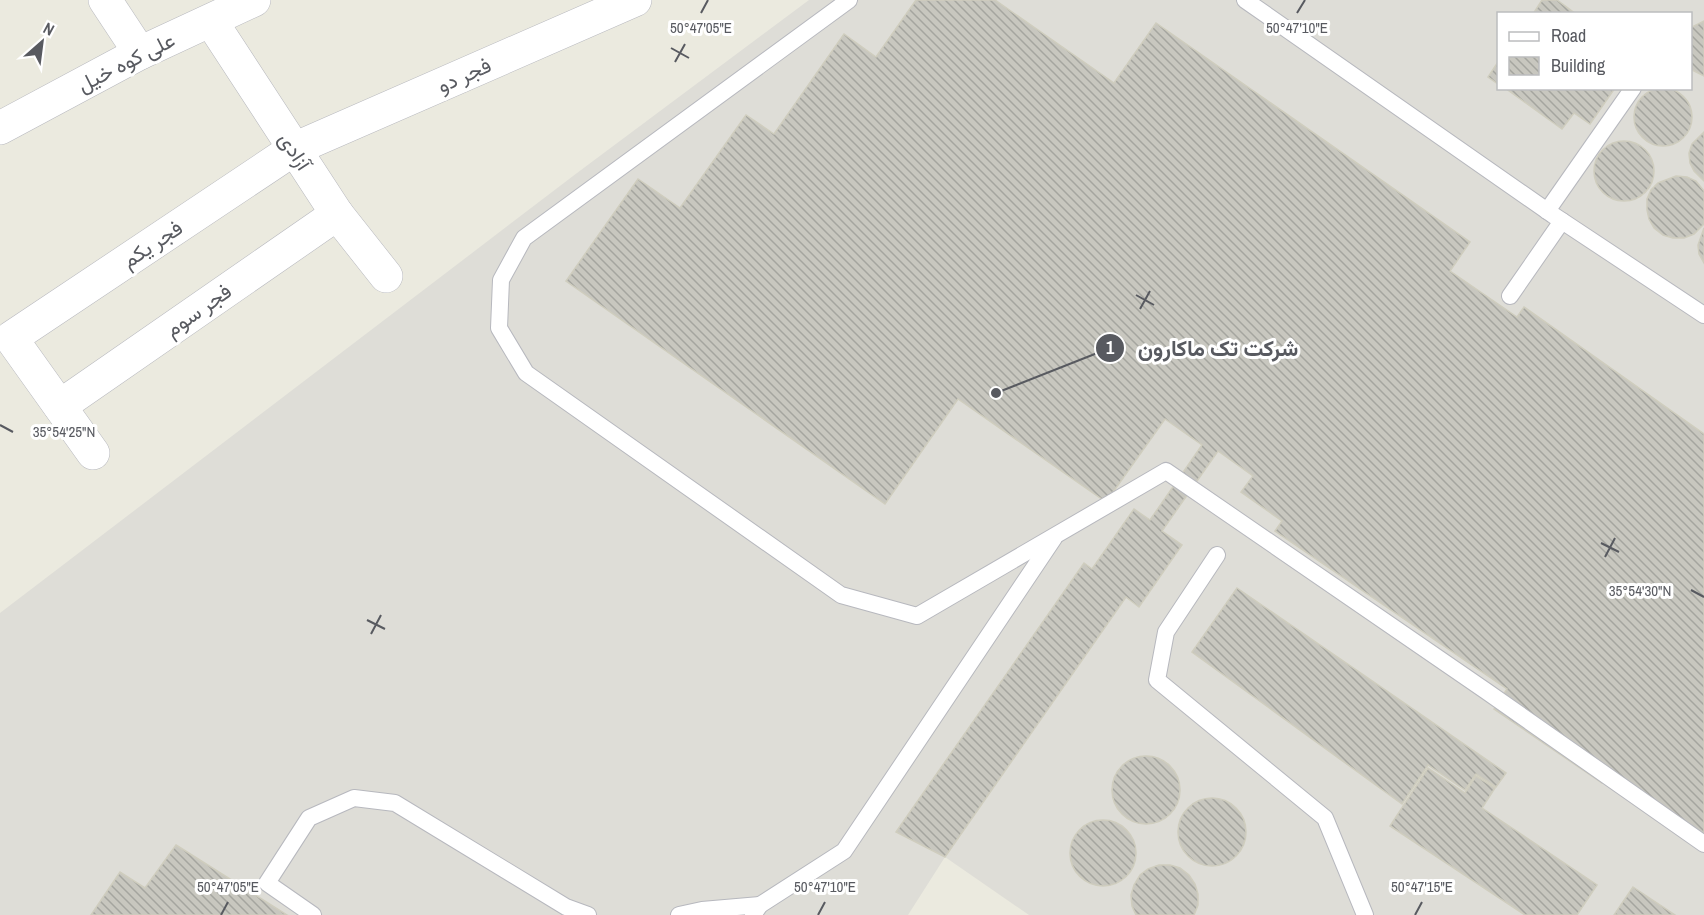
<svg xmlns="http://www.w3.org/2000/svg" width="1704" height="915" font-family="'Archivo Narrow',Vazirmatn,sans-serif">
  <defs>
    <pattern id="building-back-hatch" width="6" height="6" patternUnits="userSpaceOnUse" patternTransform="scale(1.5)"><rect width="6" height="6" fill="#c8c7bf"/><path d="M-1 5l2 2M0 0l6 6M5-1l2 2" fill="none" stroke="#a5a59f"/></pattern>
  </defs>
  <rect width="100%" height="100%" fill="#ebeadf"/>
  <!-- industrial -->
  <path fill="#deddd7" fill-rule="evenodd" d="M809 0H1704V915H1029L945 857 908 915H0V613L577 173ZM1498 14H1690V88H1498Z"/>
  <!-- building -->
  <g fill="url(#building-back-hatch)" stroke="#cfcdbe" stroke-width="1.5">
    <path d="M916 0H995L1114 83 1156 23 1470 242 1450 271 1517 317 1524 307 1704 434V839L1607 775 1602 783 1494 709 1507 689 1275 531 1282 521 1241 492 1253 476 1218 451 1162 531 1182 545 1139 607 1126 597 945 857 896 832 1084 563 1092 569 1134 509 1150 520 1202 445 1165 419 1106 502 958 399 885 504 566 281 638 179 680 208 746 115 774 134 844 34 876 57Z"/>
    <path d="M1542 0H1557L1576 14H1533Z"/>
    <path d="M1704 21V76L1690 69V28Z"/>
    <path d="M1498 62V84L1488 77Z"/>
    <path d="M1505 88H1615L1590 124 1574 113 1562 129Z"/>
    <circle cx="1663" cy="117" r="29"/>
    <path d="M1704 132V181L1694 171 1690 163 1689 153 1692 144Z"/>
    <circle cx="1624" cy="171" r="30"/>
    <path d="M1676 176 1687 177 1696 181 1704 191V224L1694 234 1684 238H1673L1663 235 1654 228 1649 219 1647 210V199L1651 190 1658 183Z"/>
    <path d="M1704 228V263L1699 254 1698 245Z"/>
    <path d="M1237 588 1506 773 1496 787 1476 774 1465 790 1428 765 1402 804 1192 652Z"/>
    <circle cx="1146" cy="790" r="34"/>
    <path d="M1428 768 1465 793 1476 776 1495 788 1482 808 1597 885 1577 915H1525L1390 826Z"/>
    <circle cx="1212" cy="832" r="34"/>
    <circle cx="1103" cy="853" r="33"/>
    <path d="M176 845 287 915H91L120 872 145 888Z"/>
    <path d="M1159 865H1170L1180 868 1189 875 1195 884 1198 894V905L1194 915H1136L1132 906 1131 895 1134 885 1140 875 1148 869Z"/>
    <path d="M1633 887 1675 915H1614Z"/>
  </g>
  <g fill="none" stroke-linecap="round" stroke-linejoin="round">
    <!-- lane casing -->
    <g stroke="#b7b8be" stroke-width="18">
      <g id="lane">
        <path d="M849 0 524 238 501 280 499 328 526 373 841 595 917 616 1166 471 1486 691 1704 844"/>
        <path d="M1245 0 1553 215 1704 315"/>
        <path d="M1547 211 1633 88"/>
        <path d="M1510 296 1562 221"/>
        <path d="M1217 555 1166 632 1157 680 1325 818 1365 915"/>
        <path d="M313 915 267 883 309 818 354 798 395 803 566 907 588 915"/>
        <path d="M679 915 702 910 760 905"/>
        <path d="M753 915 760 905 844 851 1054 538"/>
      </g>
    </g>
    <!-- street casing -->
    <g stroke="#b7b8be" stroke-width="34">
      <g id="street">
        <path d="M105 0 140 53"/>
        <path d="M211 21 337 214 386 276"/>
        <path d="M0 128 140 53 254 0"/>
        <path d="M60 406 337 214"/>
        <path d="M93 453 11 338 294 149 635 0"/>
      </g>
    </g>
    <!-- lane -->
    <use href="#lane" stroke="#fff" stroke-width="16"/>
    <!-- street -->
    <use href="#street" stroke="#fff" stroke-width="33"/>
  </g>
  <!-- ticks -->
  <path fill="none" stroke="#585a60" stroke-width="2" d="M701 13 708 0M1297 13 1305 0M671 48 689 58M675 62 685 44M1136 295 1154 305M1140 309 1150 291M0 425 13 432M1601 543 1619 552M1605 557 1615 538M1691 590 1704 597M367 620 385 629M371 634 381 615M221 915 228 902M818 915 825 902M1415 915 1422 902"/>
  <g text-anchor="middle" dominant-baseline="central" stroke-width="6" stroke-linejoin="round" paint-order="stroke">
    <!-- street labels -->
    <g font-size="21" fill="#585a60" stroke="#fff">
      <text transform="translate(126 62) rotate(-27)">علی کوه خیل</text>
      <text transform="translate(464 75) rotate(-24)">فجر دو</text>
      <text transform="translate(295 151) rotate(57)">آزادی</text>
      <text transform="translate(152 244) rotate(-34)">فجر یکم</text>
      <text transform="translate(198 310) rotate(-35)">فجر سوم</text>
    </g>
  </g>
  <g font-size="15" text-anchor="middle" fill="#585a60" stroke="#fff" stroke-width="6" stroke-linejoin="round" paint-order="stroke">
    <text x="701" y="33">50°47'05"E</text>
    <text x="1297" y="33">50°47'10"E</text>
    <text x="64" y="437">35°54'25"N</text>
    <text x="1640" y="596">35°54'30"N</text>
    <text x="228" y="892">50°47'05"E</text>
    <text x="825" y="892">50°47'10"E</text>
    <text x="1422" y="892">50°47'15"E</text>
  </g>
  <!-- callouts -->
  <path fill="none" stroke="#585a60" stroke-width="2" d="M996 393L1110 348"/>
  <g fill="#585a60" stroke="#fff" stroke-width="2">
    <circle cx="996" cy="393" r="6"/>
    <circle cx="1110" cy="348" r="15"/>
  </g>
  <g font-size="18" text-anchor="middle" font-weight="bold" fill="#fff">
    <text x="1110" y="354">1</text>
  </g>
  <g font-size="22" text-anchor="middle" font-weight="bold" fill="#585a60" stroke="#fff" stroke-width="6" stroke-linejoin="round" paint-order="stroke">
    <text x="1218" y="356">شرکت تک ماکارون</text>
  </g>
  <!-- legend -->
  <rect x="1497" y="12" width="195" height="78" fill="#ffffff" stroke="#bcbdbf" stroke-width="1.5"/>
  <rect x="1509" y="32" width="30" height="9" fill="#ffffff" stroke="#bcbdbf" stroke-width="1.5"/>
  <text x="1551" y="42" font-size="18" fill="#585a60">Road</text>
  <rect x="1509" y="57" width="30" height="18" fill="url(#building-back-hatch)" stroke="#bcbdbf" stroke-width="1.5"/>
  <text x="1551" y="72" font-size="18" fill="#585a60">Building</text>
  <!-- north arrow -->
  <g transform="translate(42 42) rotate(28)" stroke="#ffffff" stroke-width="4.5" paint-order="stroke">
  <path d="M0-4.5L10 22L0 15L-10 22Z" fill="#585a60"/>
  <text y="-9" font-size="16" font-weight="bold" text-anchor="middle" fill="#585a60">N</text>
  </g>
</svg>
